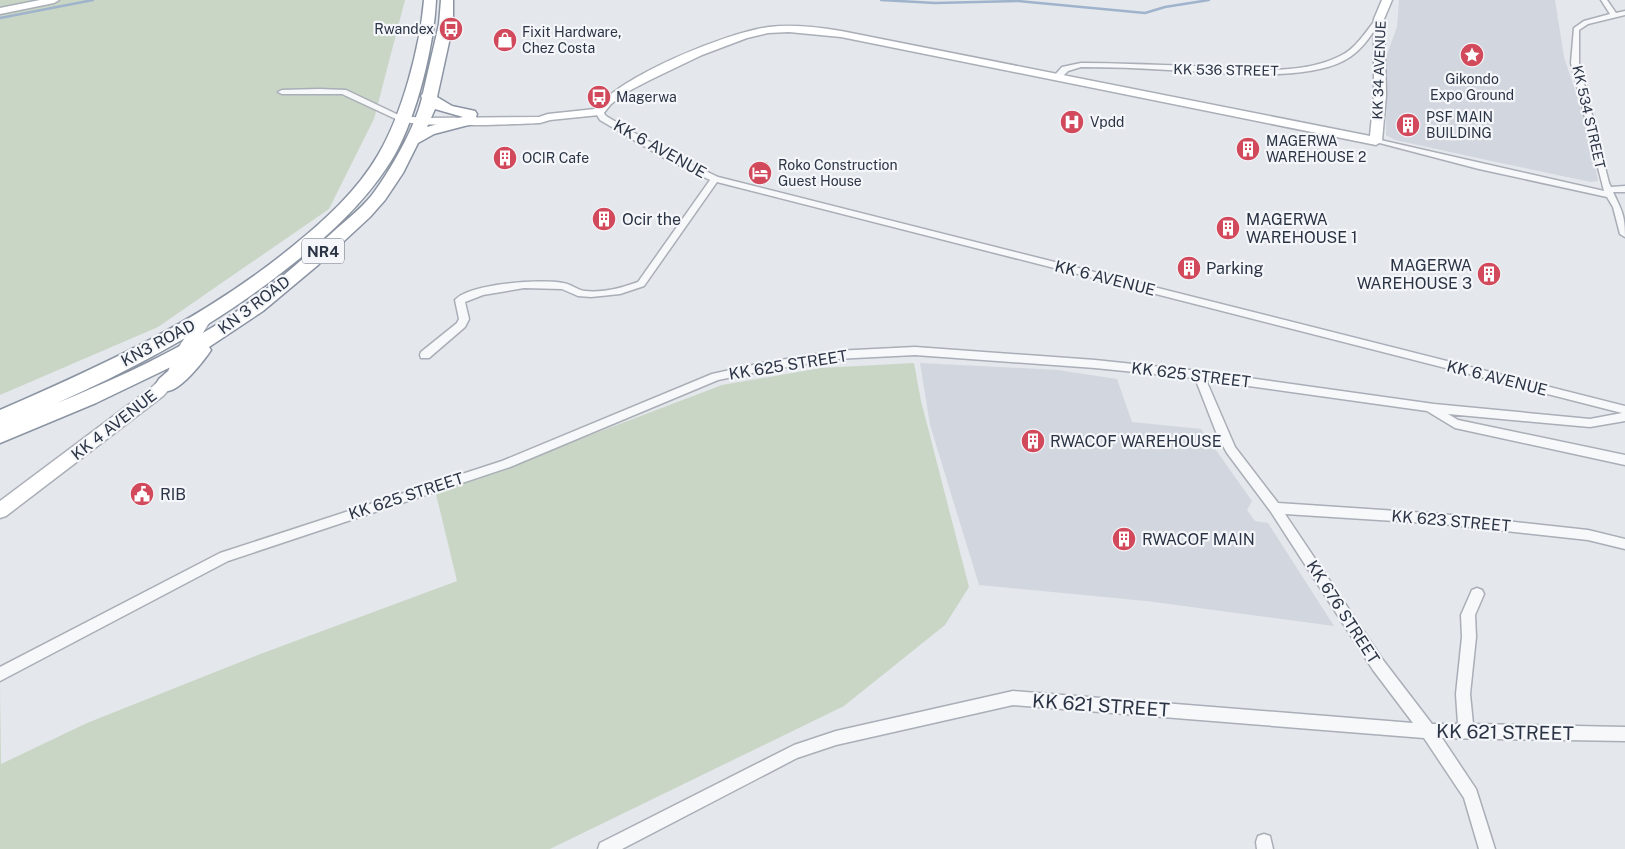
<svg xmlns="http://www.w3.org/2000/svg" width="1625" height="849" font-family="'Public Sans',sans-serif">
  <rect width="100%" height="100%" fill="#e4e7ec"/>
  <!-- built -->
  <g fill="#d2d6de">
    <path d="M1399 0H1555L1564 57 1588 130 1598 181 1591 182 1496 162 1395 140 1386 135 1387 54 1397 27Z"/>
    <path d="M920 363 1058 370 1117 379 1132 422 1201 429 1252 501 1247 510 1255 521 1268 523 1334 626 1146 601 979 585 930 425Z"/>
  </g>
  <!-- green -->
  <g fill="#c9d6c5">
    <path d="M0 0H405L374 119 329 209 158 327 0 395Z"/>
    <path d="M914 363 921 401 969 587 945 625 844 706 550 849H0V686L1 764 87 723 263 653 457 581 435 490 517 463 722 385 821 368Z"/>
  </g>
  <g fill="none" stroke-linecap="round" stroke-linejoin="round">
    <!-- stream -->
    <g stroke="#9fb4cc" stroke-width="2.5">
      <path d="M881 0 935 3 1018 1 1145 13 1165 7 1209 0"/>
      <path d="M0 18 93 0"/>
    </g>
    <!-- street casing -->
    <g stroke="#a9aeb7" stroke-width="3">
      <g id="street">
        <path d="M1601 0H1607L1616 13 1625 11V15L1588 24 1579 30V63L1609 183 1611 187 1625 186V192H1613C1622 211 1625 215 1625 237L1620 234 1613 207 1607 197 1479 169 1372 141 1376 139 1604 191 1571 63 1574 28 1584 21 1610 14Z"/>
        <path d="M1377 18 1382 19C1373 32 1364 48 1350 57 1310 84 1217 72 1169 70 1140 68 1110 67 1081 67L1068 71 1060 79 1053 77 1062 67 1081 63C1118 63 1155 65 1192 66 1237 69 1299 77 1340 56 1356 49 1366 31 1377 18Z"/>
        <path d="M319 89 346 90 407 119 400 121 342 94H282L278 92 282 90Z"/>
        <path d="M596 110H602L606 116 670 154 718 177 1625 406V421L1590 427 1448 414 1458 420 1625 455V465L1455 428 1427 411 1206 380 1235 447 1278 503 1442 514 1588 530 1625 539V549L1588 540 1442 524 1285 514 1383 660 1432 724H1458L1456 694 1462 637 1461 615 1472 590 1477 588 1482 590 1484 594 1475 615 1476 637 1470 694 1473 724 1625 727V741L1442 738 1476 789 1495 849H1479L1464 798 1424 738 1013 705 836 745 797 758 622 849H598L600 843 794 745 836 731 1013 691 1413 723 1373 670 1271 512 1227 453 1218 437 1195 378 1095 368 915 355 835 359 762 371 718 380 510 467 228 561 0 681V667L220 553 502 461 712 374 762 363 835 351 915 347 1095 360 1199 371 1434 404 1590 419 1622 413 717 182 644 286 620 294 591 297 578 296 562 289 524 288 483 295 465 302 469 319 465 327 429 358H421L420 355 421 352 457 323 459 319 455 300C470 283 541 279 563 283 571 284 577 290 585 291 602 293 622 288 638 282L710 180 664 158 600 120 595 112Z"/>
        <path d="M1264 834 1270 836 1273 849H1257L1256 842 1258 836Z"/>
      </g>
    </g>
    <!-- secondary casing -->
    <g stroke="#a9aeb7" stroke-width="3">
      <g id="secondary">
        <path d="M40 0H59L54 3 0 14V8Z"/>
        <path d="M1382 0H1392L1384 19 1386 95 1382 141 1376 145 841 37 789 32 768 33 747 38 702 55 650 80 627 92 611 104 603 114 599 115 550 120 540 123C519 124 407 129 397 119L403 116 423 118 539 117 548 114 595 109C623 75 725 33 769 27 793 24 817 27 841 31L1370 136 1374 95V19Z"/>
        <path d="M205 313 210 314 212 318 190 354 179 379 163 396 6 516 0 518V501L151 388 168 372 175 353 200 314Z"/>
      </g>
    </g>
    <!-- highway casing -->
    <g stroke="#8b94a3" stroke-width="3">
      <path id="highway" d="M424 0H436C434 46 417 116 394 156 369 198 332 233 294 263 221 322 142 365 57 403 106 383 155 361 201 334 249 307 292 269 333 232 346 220 361 209 372 195 390 171 415 128 422 98L421 96 423 93 439 24 441 0H453V24L437 97 452 106 475 111 477 114 476 117 479 120 476 123 434 134 418 143 403 173 385 200 370 217 318 265 263 311 209 347 211 350C204 361 180 391 167 391 165 391 160 390 159 389L156 384 159 379 175 365 96 403 0 443V410C107 363 201 321 293 246 325 220 357 191 378 155 402 115 420 47 424 0ZM435 109 463 117 427 127Z"/>
    </g>
    <!-- street -->
    <use href="#street" fill="#f7f8fa" fill-rule="evenodd"/>
    <!-- secondary -->
    <use href="#secondary" fill="#fff" fill-rule="evenodd"/>
    <!-- highway -->
    <use href="#highway" fill="#fff" fill-rule="evenodd"/>
  </g>
  <!-- icons -->
  <defs>
    <g id="bus-disc" transform="scale(1.25)"><circle r="9.5" fill="#d1495b" stroke="#f4f6f9"/><path d="M-5-6H5V4H4V6H2V4H-2V6H-4V4H-5ZM-3.5-4V0h7V-4ZM-3.5 1.2v1.5H-2V1.2ZM2 1.2v1.5H3.5V1.2Z" fill="#fff"/></g>
    <g id="shop-disc" transform="scale(1.25)"><circle r="9.5" fill="#d1495b" stroke="#f4f6f9"/><path d="M-5-2.5h2.3a2.7 3.5 0 0 1 5.4 0H5L5.5 6h-11ZM-1.5-2.5h3a1.5 2.3 0 0 0-3 0Z" fill="#fff"/></g>
    <g id="sight-disc" transform="scale(1.25)"><circle r="9.5" fill="#d1495b" stroke="#f4f6f9"/><path d="M0-6L1.8-2.2L6-1.7L2.9 1.2L3.7 5.4L0 3.3L-3.7 5.4L-2.9 1.2L-6-1.7L-1.8-2.2Z" fill="#fff"/></g>
    <g id="hospital-disc" transform="scale(1.25)"><circle r="9.5" fill="#d1495b" stroke="#f4f6f9"/><path d="M-5-5h3v3.5h4V-5h3V5h-3V1.5h-4V5h-3Z" fill="#fff"/></g>
    <g id="building-disc" transform="scale(1.25)"><circle r="9.5" fill="#d1495b" stroke="#f4f6f9"/><path d="M-4-6H4V6H1V3H-1V6H-4ZM-2.5-4.3h1.7v1.8h-1.7ZM.8-4.3h1.7v1.8H.8ZM-2.5-1h1.7V.8h-1.7ZM.8-1h1.7V.8H.8Z" fill="#fff"/></g>
    <g id="hotel-disc" transform="scale(1.25)"><circle r="9.5" fill="#d1495b" stroke="#f4f6f9"/><path d="M-6-4.5h1.5V1H6V5H4.5V3h-9V5H-6ZM-4 0a1.8 1.8 0 1 1 3.6 0ZM.5 0V-2.5h3Q6-2.5 6 0Z" fill="#fff"/></g>
    <g id="civic-disc" transform="scale(1.25)"><circle r="9.5" fill="#d1495b" stroke="#f4f6f9"/><path d="M-.6-6.5H3V-4.5H.6V-3L4-1V1h2V6H-6V1h2V-1L-.6-3ZM-1.2 2.5V6h2.4V2.5Z" fill="#fff"/></g>
  </defs>
  <g fill-rule="evenodd">
    <use href="#bus-disc" x="451" y="29"/>
    <use href="#shop-disc" x="505" y="40"/>
    <use href="#sight-disc" x="1472" y="55"/>
    <use href="#bus-disc" x="599" y="97"/>
    <use href="#hospital-disc" x="1072" y="122"/>
    <use href="#building-disc" x="1408" y="125"/>
    <use href="#building-disc" x="1248" y="149"/>
    <use href="#building-disc" x="505" y="158"/>
    <use href="#hotel-disc" x="760" y="173"/>
    <use href="#building-disc" x="604" y="219"/>
    <use href="#building-disc" x="1228" y="228"/>
    <use href="#building-disc" x="1189" y="268"/>
    <use href="#building-disc" x="1489" y="274"/>
    <use href="#building-disc" x="1033" y="441"/>
    <use href="#civic-disc" x="142" y="494"/>
    <use href="#building-disc" x="1124" y="539"/>
  </g>
  <g text-anchor="middle" dominant-baseline="central" stroke-width="4.5" stroke-linejoin="round" paint-order="stroke">
    <!-- far-poi labels -->
    <g font-size="14" fill="#2b3445" stroke="#f4f6f9" text-anchor="start">
      <text x="434" y="29" text-anchor="end">Rwandex</text>
      <text x="522" y="32">Fixit Hardware,<tspan x="522" dy="16">Chez Costa</tspan></text>
      <text x="1472" y="79" text-anchor="middle">Gikondo<tspan x="1472" dy="16">Expo Ground</tspan></text>
      <text x="616" y="97">Magerwa</text>
      <text x="1426" y="117">PSF MAIN<tspan x="1426" dy="16">BUILDING</tspan></text>
      <text x="1090" y="122">Vpdd</text>
      <text x="1266" y="141">MAGERWA<tspan x="1266" dy="16">WAREHOUSE 2</tspan></text>
      <text x="522" y="158">OCIR Cafe</text>
      <text x="778" y="165">Roko Construction<tspan x="778" dy="16">Guest House</tspan></text>
    </g>
    <!-- far-street labels -->
    <g font-size="14" fill="#2b3445" stroke="#f4f6f9">
      <text transform="translate(1226 70) rotate(1)">KK 536 STREET</text>
      <text transform="translate(1379 70) rotate(-88)">KK 34 AVENUE</text>
      <text transform="translate(1589 117) rotate(77)">KK 534 STREET</text>
    </g>
    <!-- shield labels -->
    <rect fill="#f4f6f9" stroke="#676e7b" stroke-width="1" x="302" y="238.5" width="42" height="25" rx="4"/>
    <g font-size="15" font-weight="bold" fill="#2b3445">
      <text x="323" y="251">NR4</text>
    </g>
    <!-- street labels -->
    <g font-size="16" fill="#2b3445" stroke="#f4f6f9">
      <text transform="translate(660 149) rotate(29)">KK 6 AVENUE</text>
      <text transform="translate(1105 278) rotate(14)">KK 6 AVENUE</text>
      <text transform="translate(254 305) rotate(-37)">KN 3 ROAD</text>
      <text transform="translate(158 343) rotate(-28)">KN3 ROAD</text>
      <text transform="translate(788 365) rotate(-9)">KK 625 STREET</text>
      <text transform="translate(1191 375) rotate(7)">KK 625 STREET</text>
      <text transform="translate(1497 378) rotate(14)">KK 6 AVENUE</text>
      <text transform="translate(114 425) rotate(-38)">KK 4 AVENUE</text>
      <text transform="translate(406 496) rotate(-18)">KK 625 STREET</text>
      <text transform="translate(1451 521) rotate(5)">KK 623 STREET</text>
      <text transform="translate(1343 612) rotate(57)">KK 676 STREET</text>
    </g>
    <!-- poi labels -->
    <g font-size="16" fill="#2b3445" stroke="#f4f6f9" text-anchor="start">
      <text x="622" y="219">Ocir the</text>
      <text x="1246" y="219">MAGERWA<tspan x="1246" dy="18">WAREHOUSE 1</tspan></text>
      <text x="1472" y="265" text-anchor="end">MAGERWA<tspan x="1472" dy="18">WAREHOUSE 3</tspan></text>
      <text x="1206" y="268">Parking</text>
      <text x="1050" y="441">RWACOF WAREHOUSE</text>
      <text x="160" y="494">RIB</text>
      <text x="1142" y="539">RWACOF MAIN</text>
    </g>
    <!-- near-street labels -->
    <g font-size="19" fill="#2b3445" stroke="#f4f6f9">
      <text transform="translate(1101 705) rotate(4)">KK 621 STREET</text>
      <text transform="translate(1505 732) rotate(1)">KK 621 STREET</text>
    </g>
  </g>
</svg>
